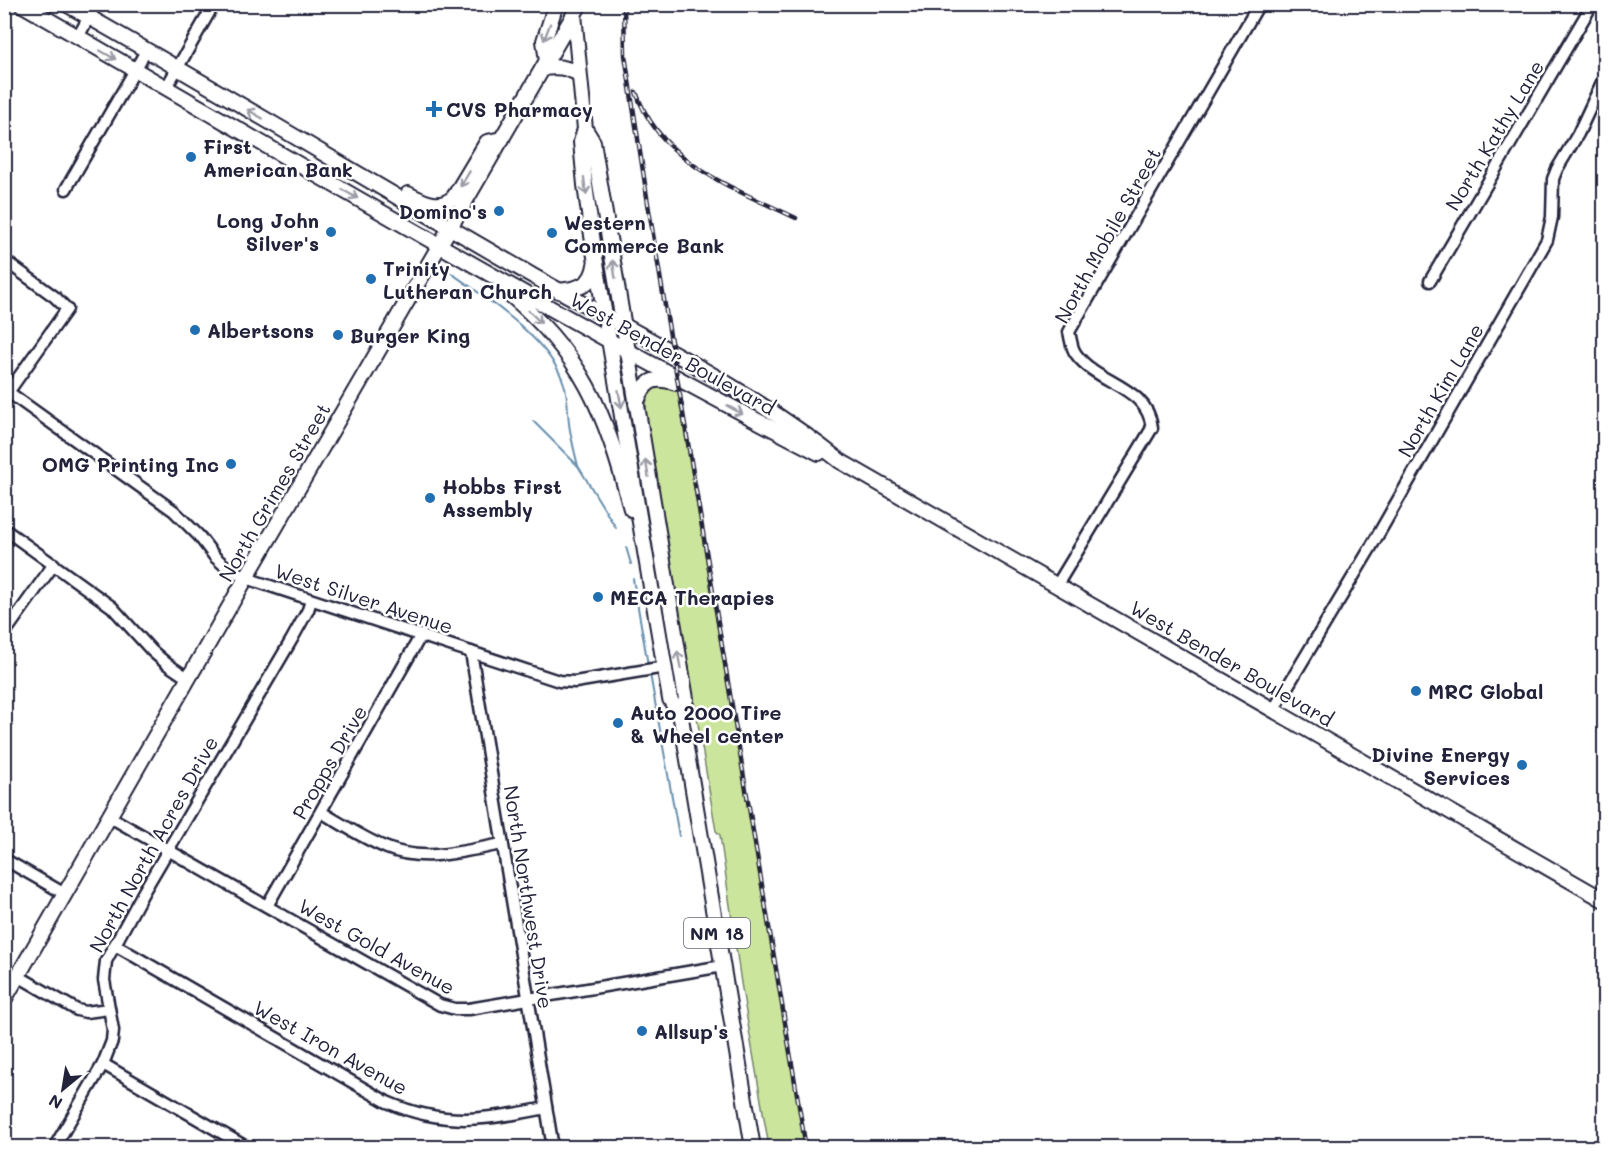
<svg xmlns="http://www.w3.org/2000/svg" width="1609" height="1152" font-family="Mali,sans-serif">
  <rect width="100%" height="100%" fill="#fff"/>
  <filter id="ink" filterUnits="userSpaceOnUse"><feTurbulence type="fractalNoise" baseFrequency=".0167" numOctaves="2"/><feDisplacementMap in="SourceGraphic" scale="12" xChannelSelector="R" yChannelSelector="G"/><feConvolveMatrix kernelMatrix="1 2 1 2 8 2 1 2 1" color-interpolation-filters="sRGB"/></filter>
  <g filter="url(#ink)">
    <!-- green -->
    <path fill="#cbe59c" stroke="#76846c" stroke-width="1.5" d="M657 383 677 387 805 1147H769L741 983 720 835 716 831 646 413C646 400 646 392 657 383Z"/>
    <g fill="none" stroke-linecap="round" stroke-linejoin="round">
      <!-- stream -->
      <g stroke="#6990ae" stroke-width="2">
        <path d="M441 266C480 294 549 337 564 384 569 398 567 415 570 430 572 442 575 454 578 466"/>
        <path d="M533 421 578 466 616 528"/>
        <path d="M626 547 631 564"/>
        <path d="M633 579 648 665"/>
        <path d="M650 674 679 836"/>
      </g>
      <!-- minor casing -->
      <g stroke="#22223b" stroke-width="15">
        <g id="minor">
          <path d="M78 37 96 4"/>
          <path d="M166 88 214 4"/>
          <path d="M66 189 146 51"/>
          <path d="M4 260 55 297 67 309 4 398"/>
          <path d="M1430 281 1590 8 1584 4"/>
          <path d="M4 389 174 511 199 536 215 557 224 565 246 578 559 681 575 682 665 667"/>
          <path d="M4 529 112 607 152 651 167 664 189 679"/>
          <path d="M1057 585 1152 428C1148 386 1097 384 1076 354 1071 348 1071 339 1069 332L1259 4"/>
          <path d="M4 634 54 564"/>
          <path d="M471 652 553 1148"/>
          <path d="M1274 709 1371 547 1547 240 1552 217 1553 179 1557 169 1578 134 1604 78"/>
          <path d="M321 812C342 824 364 839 387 848 423 863 465 851 502 844"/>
          <path d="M110 817 440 1005 455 1009H469L723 966"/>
          <path d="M4 859 65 894"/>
          <path d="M267 906 421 635"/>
          <path d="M115 945 387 1102C444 1127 487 1120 546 1108"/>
          <path d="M18 976 77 1010 86 1012 109 1009"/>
          <path d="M103 1064 248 1148"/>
          <path d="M4 1147 6 1148"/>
          <path d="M54 1148 103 1064 112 1041 113 1030 104 980 106 961 144 891 292 639 308 610 311 600"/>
        </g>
      </g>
      <!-- major casing -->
      <g stroke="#22223b" stroke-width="18">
        <g id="major">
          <path d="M21 4C286 156 548 313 819 453"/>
          <path d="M66 4C223 93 377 186 533 276 636 334 748 387 840 461L1604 900"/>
          <path d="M574 14 585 129 593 142 686 699 681 718"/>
          <path d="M547 61 544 41 556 4"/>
          <path d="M543 68C558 66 565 67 579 74"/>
          <path d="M585 129 581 142 585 185 595 257 670 699 681 718 753 1148"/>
          <path d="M408 194C424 202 439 211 454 197L487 142 502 139"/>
          <path d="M502 288C583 353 605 411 631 509"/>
          <path d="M559 291C578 289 592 286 595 265"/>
          <path d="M636 404C644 382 652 375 676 383"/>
          <path d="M4 1000 246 578 580 4"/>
        </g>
      </g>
      <!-- minor -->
      <use href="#minor" stroke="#fff" stroke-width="10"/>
      <!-- major -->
      <use href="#major" stroke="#fff" stroke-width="14"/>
      <!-- rail casing -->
      <g stroke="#22223b" stroke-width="4.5">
        <g id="rail">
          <path d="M624 4 625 55 649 210 806 1148"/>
          <path d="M636 92C661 164 734 188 796 218"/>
        </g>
      </g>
      <!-- rail -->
      <use href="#rail" stroke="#fff" stroke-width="2" stroke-dasharray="7" stroke-linecap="butt"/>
    </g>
    <!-- one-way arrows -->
    <defs><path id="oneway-shaft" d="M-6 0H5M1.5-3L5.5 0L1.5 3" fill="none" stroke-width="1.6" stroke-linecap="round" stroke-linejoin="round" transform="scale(1.5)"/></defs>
    <g stroke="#9c9ca7">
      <use href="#oneway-shaft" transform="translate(547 32) rotate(110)"/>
      <use href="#oneway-shaft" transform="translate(108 55) rotate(30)"/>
      <use href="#oneway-shaft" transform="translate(255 114) rotate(-150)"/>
      <use href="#oneway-shaft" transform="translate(465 179) rotate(121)"/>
      <use href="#oneway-shaft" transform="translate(585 186) rotate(83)"/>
      <use href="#oneway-shaft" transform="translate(350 194) rotate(30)"/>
      <use href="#oneway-shaft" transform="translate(614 269) rotate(-99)"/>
      <use href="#oneway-shaft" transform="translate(535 317) rotate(44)"/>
      <use href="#oneway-shaft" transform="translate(620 399) rotate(80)"/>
      <use href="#oneway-shaft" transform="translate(735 410) rotate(29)"/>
      <use href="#oneway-shaft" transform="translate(647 468) rotate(-100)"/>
      <use href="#oneway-shaft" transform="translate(679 660) rotate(-100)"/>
    </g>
  </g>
  <!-- markers -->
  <g fill="#1f6fb2" stroke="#fff" stroke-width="2">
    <path d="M431 100h6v6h6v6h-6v6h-6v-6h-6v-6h6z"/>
    <circle cx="191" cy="157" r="6"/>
    <circle cx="499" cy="211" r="6"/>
    <circle cx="331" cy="232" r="6"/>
    <circle cx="552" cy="233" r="6"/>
    <circle cx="371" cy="279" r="6"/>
    <circle cx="195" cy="330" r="6"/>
    <circle cx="338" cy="335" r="6"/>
    <circle cx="231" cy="464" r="6"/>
    <circle cx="430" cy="498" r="6"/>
    <circle cx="598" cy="597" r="6"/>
    <circle cx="1416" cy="691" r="6"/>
    <circle cx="618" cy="723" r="6"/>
    <circle cx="1522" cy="765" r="6"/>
    <circle cx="642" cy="1031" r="6"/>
  </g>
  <g text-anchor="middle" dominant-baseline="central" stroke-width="5" stroke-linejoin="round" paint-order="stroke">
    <!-- shield labels -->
    <rect fill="#fff" stroke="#646476" stroke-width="1.5" x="684" y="918" width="66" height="30" rx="4.5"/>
    <g font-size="18" font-weight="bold" fill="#22223b">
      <text x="717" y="933">NM 18</text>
    </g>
    <!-- poi labels -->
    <g font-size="20" font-weight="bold" fill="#22223b" stroke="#fff" text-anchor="start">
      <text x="446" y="109">CVS Pharmacy</text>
      <text x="203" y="146">First<tspan x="203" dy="23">American Bank</tspan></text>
      <text x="487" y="211" text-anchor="end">Domino's</text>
      <text x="319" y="220" text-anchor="end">Long John<tspan x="319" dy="23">Silver's</tspan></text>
      <text x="564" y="222">Western<tspan x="564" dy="23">Commerce Bank</tspan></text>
      <text x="383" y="268">Trinity<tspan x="383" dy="23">Lutheran Church</tspan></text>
      <text x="207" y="330">Albertsons</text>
      <text x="350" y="335">Burger King</text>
      <text x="219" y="464" text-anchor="end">OMG Printing Inc</text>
      <text x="442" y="486">Hobbs First<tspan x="442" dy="23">Assembly</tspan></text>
      <text x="610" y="597">MECA Therapies</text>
      <text x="1428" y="691">MRC Global</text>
      <text x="630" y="712">Auto 2000 Tire<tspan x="630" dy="23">&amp; Wheel center</tspan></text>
      <text x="1510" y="754" text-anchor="end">Divine Energy<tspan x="1510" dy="23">Services</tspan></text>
      <text x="654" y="1031">Allsup's</text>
    </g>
    <!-- street labels -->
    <g font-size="20" fill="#22223b" stroke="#fff">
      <text transform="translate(1494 135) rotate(-59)">North Kathy Lane</text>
      <text transform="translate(1107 235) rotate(-61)">North Mobile Street</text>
      <text transform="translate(673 353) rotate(29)">West Bender Boulevard</text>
      <text transform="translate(1440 390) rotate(-60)">North Kim Lane</text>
      <text transform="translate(274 492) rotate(-60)">North Grimes Street</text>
      <text transform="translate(364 598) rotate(18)">West Silver Avenue</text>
      <text transform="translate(1232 663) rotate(30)">West Bender Boulevard</text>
      <text transform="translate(329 762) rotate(-60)">Propps Drive</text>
      <text transform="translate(153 844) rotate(-61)">North North Acres Drive</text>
      <text transform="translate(529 897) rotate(81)">North Northwest Drive</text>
      <text transform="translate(377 946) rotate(29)">West Gold Avenue</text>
      <text transform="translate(331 1047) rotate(29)">West Iron Avenue</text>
    </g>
  </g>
  <!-- margin -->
  <rect width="1609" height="1152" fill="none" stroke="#fff" stroke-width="24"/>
  <rect x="12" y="12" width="1585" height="1128" fill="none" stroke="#22223b" stroke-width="2" filter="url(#ink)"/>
  <!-- north arrow -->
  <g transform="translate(63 1089) rotate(210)" stroke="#ffffff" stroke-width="4.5" paint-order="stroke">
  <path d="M0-4.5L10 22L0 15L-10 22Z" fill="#22223b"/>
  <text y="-9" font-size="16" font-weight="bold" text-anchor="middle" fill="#22223b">N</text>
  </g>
</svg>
